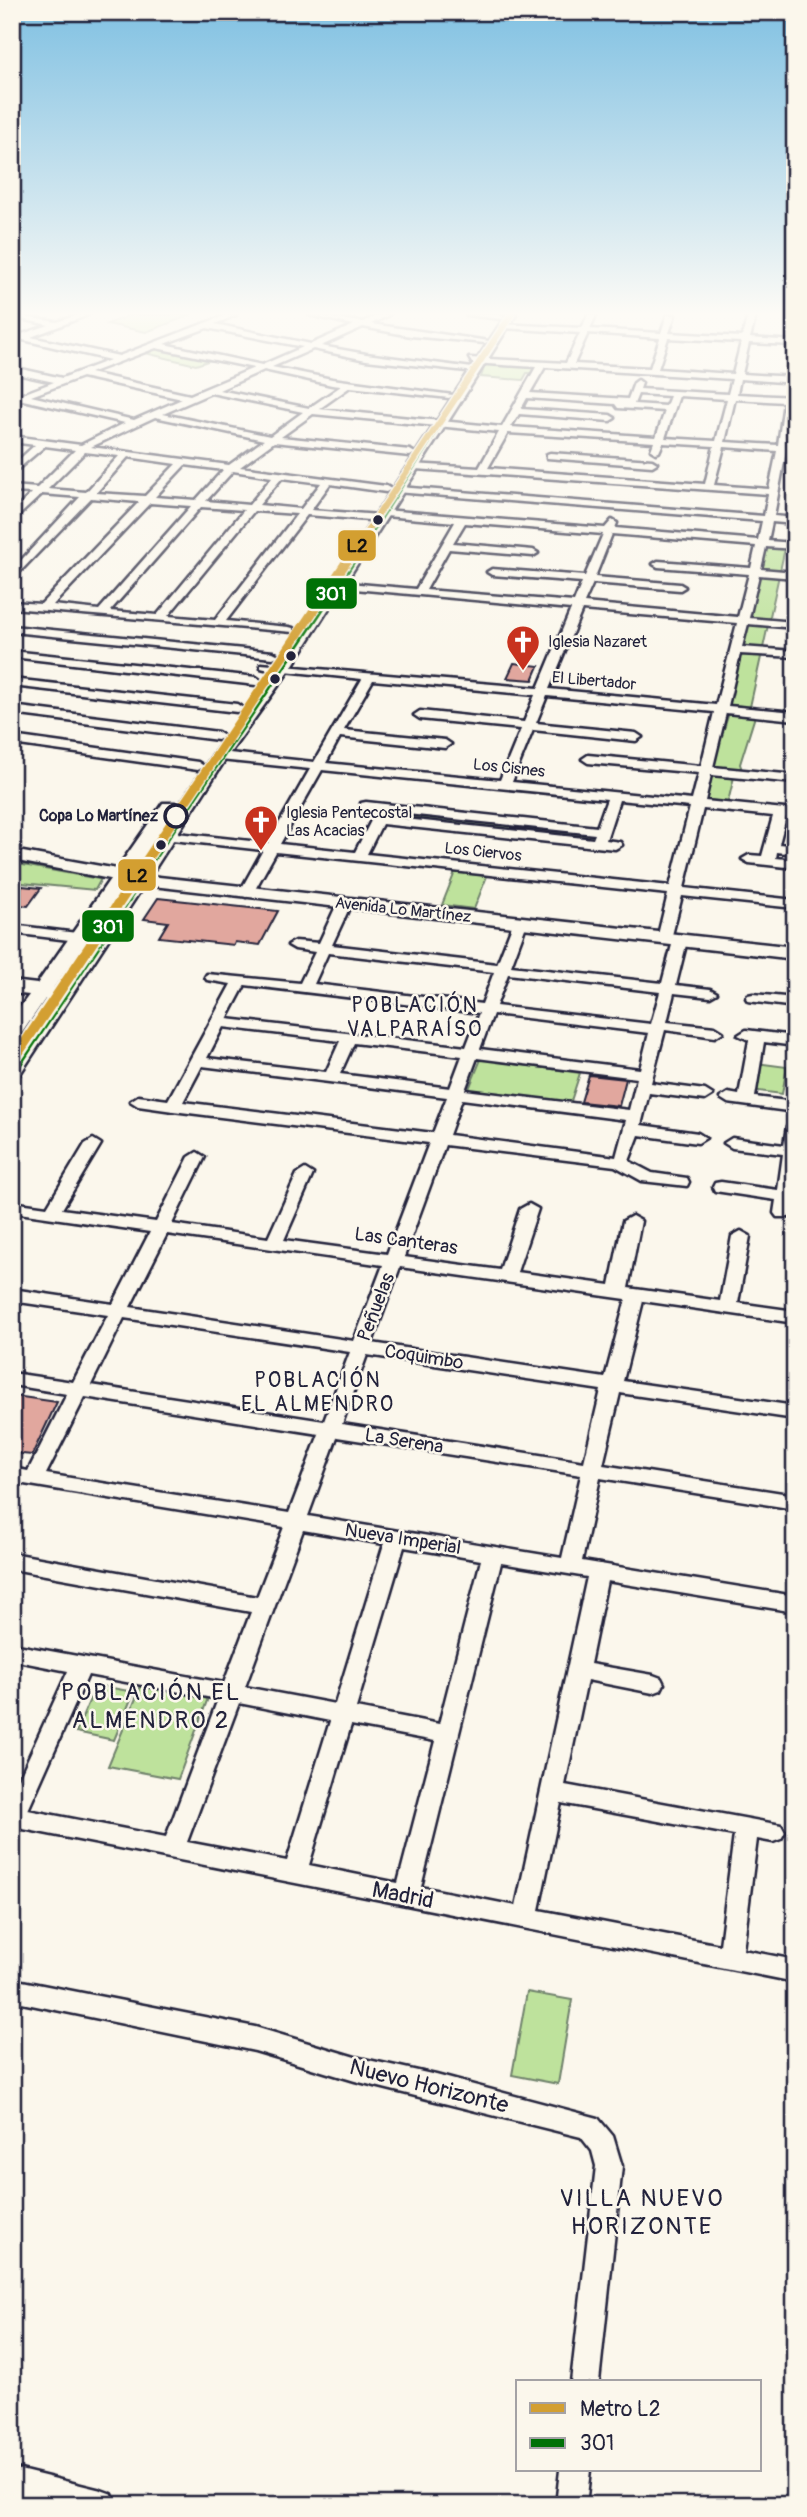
<svg xmlns="http://www.w3.org/2000/svg" width="807" height="2517" font-family="Pangolin,sans-serif">
  <rect width="100%" height="100%" fill="#fbf7ec"/>
  <filter id="ink" filterUnits="userSpaceOnUse"><feTurbulence type="fractalNoise" baseFrequency=".0143" numOctaves="2"/><feDisplacementMap in="SourceGraphic" scale="14" xChannelSelector="R" yChannelSelector="G"/><feConvolveMatrix kernelMatrix="1 2 1 2 8 2 1 2 1" color-interpolation-filters="sRGB"/></filter>
  <g filter="url(#ink)">
    <!-- green -->
    <g fill="#bee29c" stroke="#70826c" stroke-width="2">
      <path d="M131 315H191L146 332 107 324Z"/>
      <path d="M157 347 214 359 196 365 141 352Z"/>
      <path d="M486 362 540 366 536 373H527L523 380 481 377Z"/>
      <path d="M765 547 785 548 750 707 727 704Z"/>
      <path d="M729 713 755 716 740 764 742 770 738 772 711 769Z"/>
      <path d="M712 775 734 777 728 802 705 800Z"/>
      <path d="M391 812 594 833V841L384 819Z"/>
      <path d="M12 863 99 879H101L95 890 12 882Z"/>
      <path d="M455 872 487 876 474 909 442 905Z"/>
      <path d="M481 1059 580 1073 570 1104 468 1091Z"/>
      <path d="M756 1063 787 1067 782 1094 751 1090Z"/>
      <path d="M96 1685 134 1692 114 1740 76 1732Z"/>
      <path d="M141 1686 208 1698 178 1779 108 1766Z"/>
      <path d="M527 1992 572 2000 558 2084 512 2075Z"/>
    </g>
    <!-- building -->
    <g fill="#e1a79e" stroke="#22223b" stroke-width="2">
      <path d="M514 663 539 666 533 680 507 678Z"/>
      <path d="M22 886 41 888 28 906 12 904V899Z"/>
      <path d="M158 898 278 911 260 945 235 942 234 945 159 937 168 922 144 919Z"/>
      <path d="M589 1075 626 1079 619 1106 581 1102Z"/>
      <path d="M15 1396 57 1402 32 1455 12 1453V1402Z"/>
    </g>
    <g fill="none" stroke-linecap="round" stroke-linejoin="round">
      <!-- minor casing -->
      <g stroke="#22223b" stroke-width="5">
        <g id="minor">
          <path d="M12 315 57 322 77 315H88L31 337 119 356 226 315H236L215 324 311 344 354 325 309 315 362 322 379 315H389L371 324 489 341 485 343 411 336 363 327 321 346 366 354 480 369 476 372 366 360 313 349 272 367 332 379 453 395 449 398 350 387 319 409 502 427 536 367 472 363 469 358 566 363 580 333 504 328 501 324 582 328 588 315H596L590 329 661 333 667 315H675L669 333 742 337 748 315H756L750 338 795 341V345L749 343 742 374 795 377V383L740 379 737 394 795 397 787 446H795V452L786 451 774 516 795 518V524L772 522 768 541 795 543V549L766 547 761 569 795 572V578L759 575 749 618 795 622V628L748 624 742 647 795 651V657L740 654 728 706 795 712V720L726 713 713 767 795 775V783L711 775 705 801 795 810V818L786 817 779 844 795 846V854L777 852 776 858 795 860V868L749 863 742 859 749 855 762 856 773 816 703 809 684 888 795 900V908L682 896 671 939 664 943 657 939 668 894 276 852 253 893 246 897 239 893 263 850 163 839V833L168 832 268 843 310 769 220 760 214 756 220 752 314 762 362 679 265 669 261 668V664L538 688 571 609 333 587V583L337 582 416 589 455 522 385 516V520L381 521 307 515 226 621 289 627 293 628V632L12 608V602L41 604 139 502 91 498 12 580V570L80 497 42 494 12 522V513L32 493 12 492V486L37 488 75 450 45 446 12 474V466L35 445 12 442V436L81 445 125 423 23 400 12 404V398L54 382 12 373V367L62 378 110 360 19 339V335L49 325 12 317ZM207 328 303 347 262 365 164 344ZM588 333 660 338 650 368 574 364ZM668 338 741 342 733 374 658 369ZM156 348 254 368 190 395 90 373ZM545 367 732 379 728 394 640 389 642 383 638 380 634 383 628 399 530 393ZM264 370 332 385 341 386 309 408 219 390ZM82 377 182 399 134 420 31 396ZM211 393 303 412 270 436 163 414ZM638 394 670 396 666 406 634 404ZM679 396 727 399 716 441 665 438ZM527 398 615 404 618 408 665 411 656 437 511 427 519 414 610 421 615 418 610 415 521 409ZM735 399 784 402 778 445 725 442ZM313 414 499 432 479 468 412 464 410 466 415 469 768 494 764 516 399 487 394 490 396 492 762 521 758 540 615 528 617 523 612 520 605 528 384 510 380 511V515L311 510 330 484 386 492 391 489 386 486 240 467 274 442 410 456 415 453 410 450 281 437ZM155 417 264 440 229 465 91 447ZM508 433 654 442 651 450 656 453 659 452 663 443 714 446 705 484 488 468ZM724 447 777 451 769 489 714 485ZM85 452 119 456 86 492 48 489ZM128 457 176 464 145 496 96 493ZM185 465 223 470 196 500 155 497ZM233 471 272 477 249 505 206 501ZM282 478 321 483 301 509 259 505ZM150 503 191 506 99 610 53 605ZM201 507 244 510 157 615 110 611ZM254 511 297 514 215 620 168 616ZM465 523 603 534 585 576 492 569 487 572 492 575 582 582 574 602 426 590 449 549 533 556 538 553 533 550 453 543ZM612 534 756 546 751 568 658 561 653 564 658 567 749 574 738 617 584 603 593 583 680 590 685 587 680 584 595 577ZM582 610 737 623 716 705 549 689ZM373 680 535 695 524 722 420 711 414 715 420 719 521 729 500 780 326 763 340 737 445 748 451 744 445 740 344 730ZM547 696 714 712 701 766 588 755 582 759 588 763 699 773 692 800 512 782 533 730 636 741 642 737 636 733 536 723ZM322 770 607 799 597 827 366 802 361 803V809L376 811 355 852 280 844ZM619 800 690 807 670 886 367 854 382 824 615 849 622 845 620 842 606 840ZM388 812 595 834 593 839 386 817Z"/>
          <path d="M467 315H501L505 317 501 319Z"/>
          <path d="M550 453 652 460 657 463 652 466 547 458V454Z"/>
          <path d="M12 626 273 652 279 655 273 658 12 632Z"/>
          <path d="M12 651 256 677 262 681 256 685 12 657Z"/>
          <path d="M12 679 237 704 243 708 237 712 12 686Z"/>
          <path d="M12 706 218 732 224 736 218 740 12 714Z"/>
          <path d="M12 736 198 762 204 766 198 770 12 744Z"/>
          <path d="M344 900 351 904 332 945 497 964 513 923 520 919 527 923 511 966 662 983 673 941 680 937 687 941 676 985 710 989 717 993 710 997 674 993 667 1022 715 1027 723 1032 715 1037 665 1030 651 1083 705 1090 713 1095 705 1100 649 1093 641 1125 698 1133 706 1138 698 1143 639 1135 629 1161 652 1173 687 1178 689 1182 687 1186 642 1181 615 1166 445 1145 404 1257 500 1270 520 1209 529 1204 538 1209 517 1272 610 1285 623 1221 632 1216 641 1221 628 1288 720 1301 732 1236 741 1231 750 1236 738 1303 795 1311V1323L643 1301 623 1381 795 1406V1419L620 1393 603 1465 795 1495V1509L600 1478 582 1561 795 1596V1612L607 1581 590 1664 653 1675 661 1678 664 1684 661 1690 653 1693 587 1680 565 1785 781 1825 785 1832 781 1839 773 1842 757 1839 743 1950 795 1960V1982L18 1828 12 1830V1794L68 1671 12 1660V1644L224 1683 251 1612 12 1569V1553L257 1597 284 1527 12 1482V1468L28 1471 67 1394 12 1385V1373L73 1382 108 1315 12 1301V1289L113 1304 150 1232 12 1212V1202L47 1207 85 1144 93 1139 101 1144 62 1209 156 1222 189 1157 197 1152 205 1157 172 1224 268 1238 297 1174 305 1169 313 1174 284 1240 387 1254 429 1143 173 1111 138 1106 130 1101 138 1096 168 1100 231 984 207 980 205 977 207 974 300 983 315 952 295 949 288 945 295 941 319 943 337 904ZM328 953 494 972 482 1004 314 984ZM508 974 660 992 651 1024 496 1006ZM245 985 479 1013 466 1047 227 1019ZM493 1014 649 1033 640 1069 480 1049ZM223 1027 340 1041 326 1072 207 1058ZM354 1043 462 1056 450 1088 340 1074ZM477 1058 637 1078 629 1110 465 1090ZM202 1066 447 1097 433 1133 183 1102ZM462 1099 626 1120 616 1157 449 1135ZM167 1234 383 1265 354 1341 130 1307ZM400 1267 626 1299 605 1378 372 1343ZM124 1318 350 1352 324 1421 91 1385ZM367 1355 601 1390 584 1462 342 1424ZM85 1397 319 1434 289 1513 46 1474ZM337 1437 581 1475 562 1558 308 1516ZM303 1530 384 1544 335 1704 245 1687ZM404 1547 481 1560 439 1724 356 1708ZM501 1563 587 1577 516 1906 421 1887ZM88 1675 218 1699 166 1837 28 1810ZM239 1703 330 1721 287 1861 187 1842ZM351 1725 435 1741 398 1883 309 1865ZM561 1803 734 1835 720 1945 539 1910Z"/>
          <path d="M12 925 77 933 84 937 77 941 12 933Z"/>
          <path d="M753 994 795 998V1007L748 1001 746 998 748 995Z"/>
          <path d="M746 1030 795 1036V1046L764 1042 755 1097 795 1102V1112L728 1103 720 1098 728 1093 739 1095 749 1040 738 1035Z"/>
          <path d="M795 1121V1202L789 1217H777L774 1213 776 1200 715 1191 713 1187 715 1183 721 1182 778 1190 783 1154 732 1148 724 1143 732 1138 784 1145 787 1126Z"/>
          <path d="M12 1979 255 2027 355 2057 436 2075 598 2118 613 2136 622 2166 599 2382H571L596 2166 592 2151 581 2137 355 2081 255 2051 12 2001Z"/>
          <path d="M12 2468 101 2490 112 2494 116 2505H39L12 2498Z"/>
          <path d="M560 2470H590L586 2505H556Z"/>
        </g>
      </g>
      <!-- major casing -->
      <g stroke="#22223b" stroke-width="5">
        <path id="major" d="M506 315H516L291 668 227 757 150 876 795 947V959L144 885 22 1071 19 1075 12 1077V1055L49 1000 45 999 19 1037 12 1039V1018L29 995 12 993V981L37 984 110 879 12 860V850L117 869 163 803H175L177 807 134 873 214 753 276 667ZM126 882 56 990 53 988Z"/>
      </g>
      <!-- minor -->
      <use href="#minor" fill="#fbf7ec" fill-rule="evenodd"/>
      <!-- major -->
      <use href="#major" fill="#fbf7ec" fill-rule="evenodd"/>
      <!-- bus-1-far2 casing -->
      <g stroke="#fbf7ec" stroke-width="8">
        <path id="bus-1-far2" d="M355 557 511 315"/>
      </g>
      <!-- bus-1-far1 casing -->
      <g stroke="#fbf7ec" stroke-width="10">
        <path id="bus-1-far1" d="M144 871C214 765 287 662 356 555"/>
      </g>
      <!-- bus-1 casing -->
      <g stroke="#fbf7ec" stroke-width="14">
        <path id="bus-1" d="M12 1071 145 870"/>
      </g>
      <!-- bus-1-far2 -->
      <use href="#bus-1-far2" stroke="#007106" stroke-width="5"/>
      <!-- bus-1-far1 -->
      <use href="#bus-1-far1" stroke="#007106" stroke-width="7"/>
      <!-- bus-1 -->
      <use href="#bus-1" stroke="#007106" stroke-width="10"/>
      <!-- metro-1-far2 casing -->
      <g stroke="#fbf7ec" stroke-width="9">
        <path id="metro-1-far2" d="M350 557 511 315"/>
      </g>
      <!-- metro-1-far1 casing -->
      <g stroke="#fbf7ec" stroke-width="12">
        <path id="metro-1-far1" d="M139 871 351 555"/>
      </g>
      <!-- metro-1 casing -->
      <g stroke="#fbf7ec" stroke-width="15">
        <path id="metro-1" d="M12 1062 141 870"/>
      </g>
      <!-- metro-1-far2 -->
      <use href="#metro-1-far2" stroke="#d39f31" stroke-width="6"/>
      <!-- metro-1-far1 -->
      <use href="#metro-1-far1" stroke="#d39f31" stroke-width="9"/>
      <!-- metro-1 -->
      <use href="#metro-1" stroke="#d39f31" stroke-width="10"/>
    </g>
  </g>
  <!-- sky -->
  <linearGradient id="sky" x2="0" y2="1"><stop stop-color="#7fc0e2"/><stop offset="0.47" stop-color="#fdfbf6"/><stop offset="1" stop-color="#fdfbf6" stop-opacity="0"/></linearGradient>
  <rect width="807" height="667" fill="url(#sky)"/>
  <!-- icons -->
  <defs>
    <g id="church-pin" transform="scale(1.75)"><path d="M0 17L-7.5 6A9.5 9.5 0 1 1 7.5 6Z" fill="#c8321e" stroke="#fbf7ec"/><path d="M-1.2-6h2.4v3.5h3.3v2.4h-3.3V6h-2.4V-.1h-3.3v-2.4h3.3Z" fill="#fff"/></g>
  </defs>
  <g fill-rule="evenodd">
    <use href="#church-pin" x="523" y="642"/>
    <use href="#church-pin" x="261" y="822"/>
  </g>
  <!-- markers -->
  <g fill="#22223b" stroke="#fbf7ec" stroke-width="2.5">
    <circle cx="378" cy="520" r="6"/>
    <circle cx="291" cy="656" r="6"/>
    <circle cx="275" cy="679" r="6"/>
    <circle cx="161" cy="845" r="6"/>
  </g>
  <circle fill="#fbf7ec" stroke="#22223b" stroke-width="3.5" cx="176" cy="816" r="11"/>
  <g text-anchor="middle" dominant-baseline="central" stroke-width="5" stroke-linejoin="round" paint-order="stroke">
    <!-- far-poi labels -->
    <g font-size="16" fill="#22223b" stroke="#fbf7ec" text-anchor="start">
      <text x="548" y="642">Iglesia Nazaret</text>
      <text x="286" y="813">Iglesia Pentecostal<tspan x="286" dy="18">Las Acacias</tspan></text>
    </g>
    <!-- far-street labels -->
    <g font-size="16" fill="#22223b" stroke="#fbf7ec">
      <text transform="translate(594 681) rotate(5)">El Libertador</text>
      <text transform="translate(509 768) rotate(6)">Los Cisnes</text>
      <text transform="translate(483 852) rotate(6)">Los Ciervos</text>
      <text transform="translate(403 910) rotate(6)">Avenida Lo Martínez</text>
    </g>
    <!-- far-stop labels -->
    <g font-size="16" font-weight="bold" fill="#22223b" stroke="#fbf7ec" text-anchor="end">
      <text x="158" y="816">Copa Lo Martínez</text>
    </g>
    <!-- street labels -->
    <g font-size="19" fill="#22223b" stroke="#fbf7ec">
      <text transform="translate(406 1241) rotate(8)">Las Canteras</text>
      <text transform="translate(376 1307) rotate(-69)">Peñuelas</text>
      <text transform="translate(424 1357) rotate(9)">Coquimbo</text>
      <text transform="translate(404 1441) rotate(9)">La Serena</text>
      <text transform="translate(403 1539) rotate(9)">Nueva Imperial</text>
    </g>
    <!-- neighbourhood labels -->
    <g font-size="21" letter-spacing="2" fill="#22223b" stroke="#fbf7ec">
      <text x="415" y="1005">POBLACIÓN<tspan x="415" dy="24">VALPARAÍSO</tspan></text>
      <text x="318" y="1380">POBLACIÓN<tspan x="318" dy="24">EL ALMENDRO</tspan></text>
    </g>
    <!-- near-street labels -->
    <g font-size="23" fill="#22223b" stroke="#fbf7ec">
      <text transform="translate(403 1895) rotate(11)">Madrid</text>
      <text transform="translate(429 2086) rotate(14)">Nuevo Horizonte</text>
    </g>
    <!-- near-neighbourhood labels -->
    <g font-size="24" letter-spacing="2" fill="#22223b" stroke="#fbf7ec">
      <text x="151" y="1692">POBLACIÓN EL<tspan x="151" dy="28">ALMENDRO 2</tspan></text>
      <text x="642" y="2198">VILLA NUEVO<tspan x="642" dy="28">HORIZONTE</tspan></text>
    </g>
  </g>
  <g stroke="#fbf7ec" stroke-width="2.5">
    <rect x="337" y="529" width="40" height="33" rx="7" fill="#d39f31"/>
    <rect x="305" y="577" width="53" height="33" rx="7" fill="#007106"/>
    <rect x="117" y="858" width="40" height="34" rx="7" fill="#d39f31"/>
    <rect x="81" y="909" width="54" height="34" rx="7" fill="#007106"/>
  </g>
  <g font-size="19" text-anchor="middle" font-weight="bold" fill="#fff">
    <text x="331" y="600">301</text>
    <text x="108" y="933">301</text>
  </g>
  <g font-size="19" text-anchor="middle" font-weight="bold" fill="#111">
    <text x="357" y="552">L2</text>
    <text x="137" y="882">L2</text>
  </g>
  <!-- margin -->
  <rect width="807" height="2517" fill="none" stroke="#fbf7ec" stroke-width="42"/>
  <rect x="21" y="21" width="765" height="2475" fill="none" stroke="#22223b" stroke-width="2.5" filter="url(#ink)"/>
  <!-- legend -->
  <rect x="516" y="2380" width="245" height="91" fill="#fbf7ec" stroke="#a4a2a5" stroke-width="2"/>
  <rect x="530" y="2403" width="35" height="10" fill="#d39f31" stroke="#a4a2a5" stroke-width="2"/>
  <text x="580" y="2416" font-size="21" fill="#22223b">Metro L2</text>
  <rect x="530" y="2438" width="35" height="10" fill="#007106" stroke="#a4a2a5" stroke-width="2"/>
  <text x="580" y="2450" font-size="21" fill="#22223b">301</text>
</svg>
